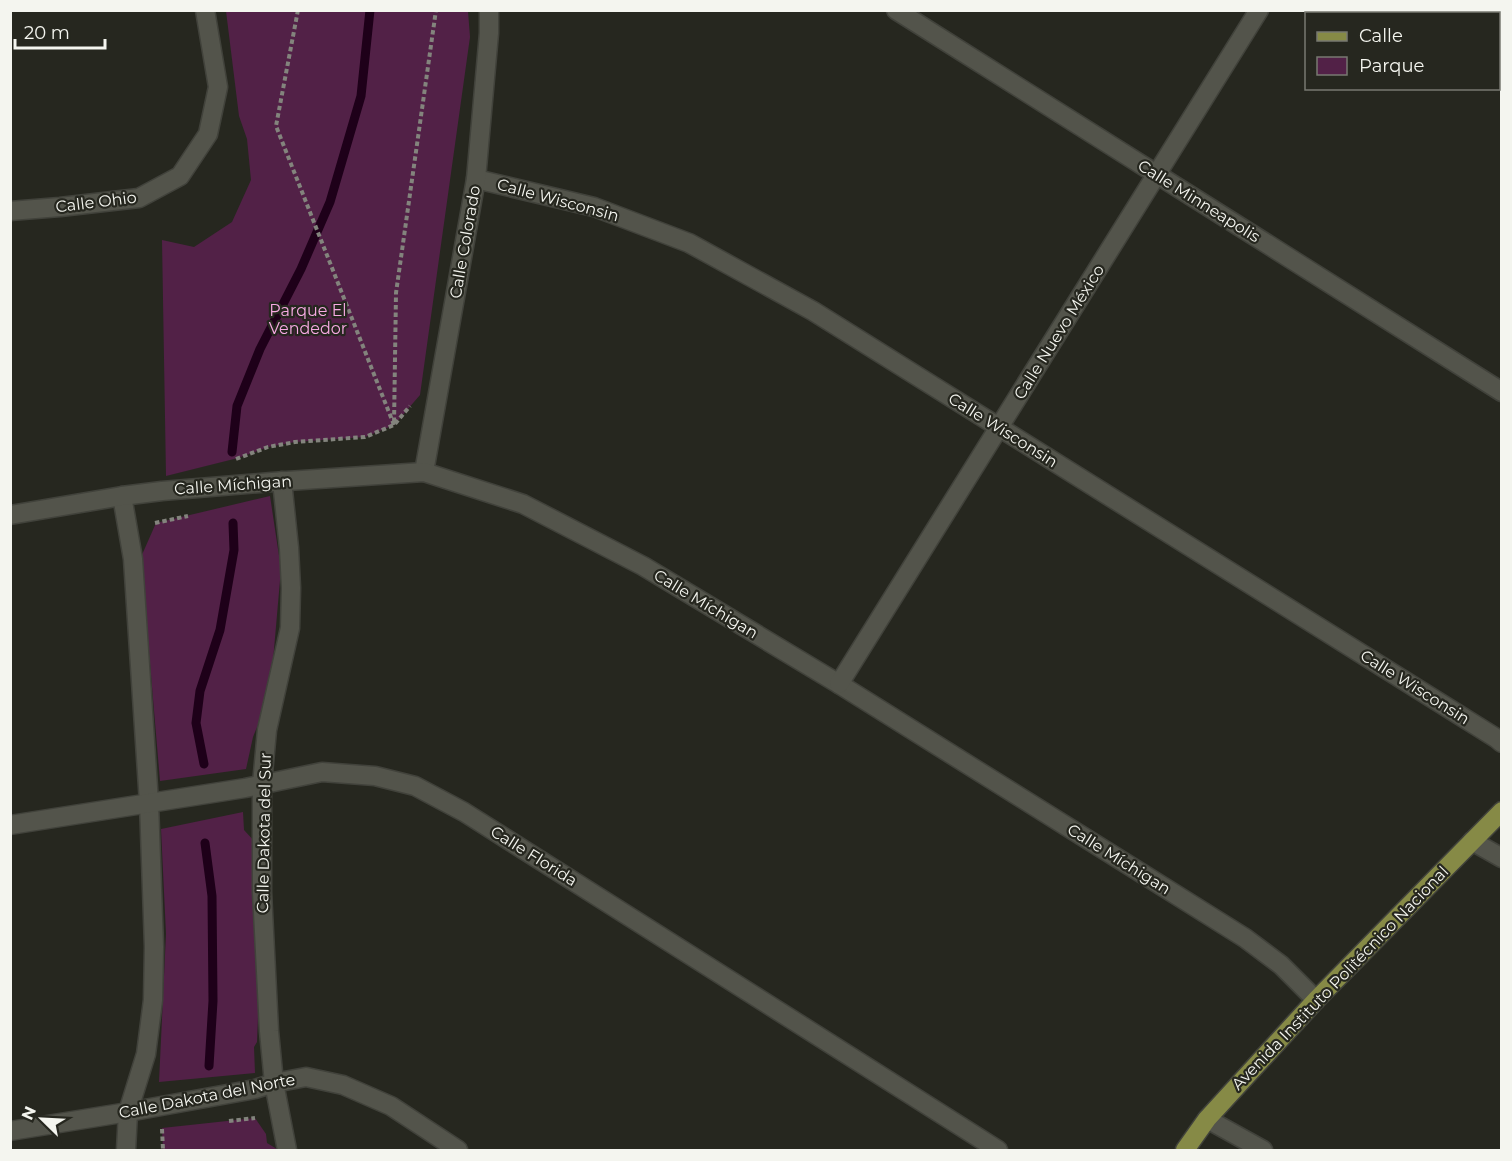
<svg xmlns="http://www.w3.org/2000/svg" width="1512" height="1161" font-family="Montserrat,sans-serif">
  <rect width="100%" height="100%" fill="#26271f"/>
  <!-- green -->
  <g fill="#522147">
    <path d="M226 11H468L470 37 420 395 394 425 365 437 295 442 268 447 238 458 166 476 162 240 194 247 232 222 251 180 247 139 239 116Z"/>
    <path d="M270 496 281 569 270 695 253 737 246 769 160 781 141 557 156 523Z"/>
    <path d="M243 812 244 830 256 843 262 920 257 1042 254 1047 255 1073 159 1082 166 934 161 829Z"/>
    <path d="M255 1118 266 1134 267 1143 277 1149 278 1150H163L162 1128Z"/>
  </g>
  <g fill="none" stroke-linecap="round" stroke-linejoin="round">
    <!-- stream -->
    <g stroke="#1e0019" stroke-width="9">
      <path d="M232 452 237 406 260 349 301 269 330 202 361 96 370 10"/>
      <path d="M204 764 196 723 200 691 220 630 234 550 233 523"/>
      <path d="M205 843 212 896 213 1001 209 1066"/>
    </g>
    <!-- minor casing -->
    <g stroke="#41423b" stroke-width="21">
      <g id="minor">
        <path d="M896 10 1502 392"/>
        <path d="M1420 10 1425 14"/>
        <path d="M1498 59 1502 61"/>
        <path d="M476 179 594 207 689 243 813 311 1496 738 1502 743"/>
        <path d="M10 211 60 207 139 198 180 176 208 134 218 87 205 10"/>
        <path d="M424 472 476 179 489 33V10"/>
        <path d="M282 481 289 548 291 588 290 628 267 730 262 784V892L269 1031 274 1083 287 1150"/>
        <path d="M122 496 133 559 149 803 154 947 153 1000 146 1054 128 1112 126 1150"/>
        <path d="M10 515 122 496 162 491 272 482 424 472 523 504 643 566 839 684 1245 938 1281 965 1316 1000"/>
        <path d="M839 684 1259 10"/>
        <path d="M10 825 245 788 322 772 375 776 415 786 464 812 998 1150"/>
        <path d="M1472 841 1502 858"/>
        <path d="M1207 1119 1263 1150"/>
        <path d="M10 1131 128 1112 255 1089 274 1083 306 1077 343 1085 391 1106 458 1150"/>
      </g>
    </g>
    <!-- major casing -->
    <g stroke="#41423b" stroke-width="21">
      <path id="major" d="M1185 1150 1207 1119 1316 1000 1502 811"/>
    </g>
    <!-- path -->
    <g stroke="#83847d" stroke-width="4" stroke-dasharray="4.5 3" stroke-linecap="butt">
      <path d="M298 10 276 126 394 425 396 293 436 10"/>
      <path d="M236 459 268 447 295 442 365 437 394 425 410 406"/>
      <path d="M155 523 188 516"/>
      <path d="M229 1121 255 1118"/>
      <path d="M162 1129 163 1150"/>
    </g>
    <!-- minor -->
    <use href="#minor" stroke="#53544b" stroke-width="18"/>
    <!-- major -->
    <use href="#major" stroke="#868a46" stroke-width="18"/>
  </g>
  <g text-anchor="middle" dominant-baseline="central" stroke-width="4.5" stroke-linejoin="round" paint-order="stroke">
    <!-- street labels -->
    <g font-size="16" fill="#f4f5ef" stroke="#26271f">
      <text transform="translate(558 200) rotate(15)">Calle Wisconsin</text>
      <text transform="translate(1199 201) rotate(32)">Calle Minneapolis</text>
      <text transform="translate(96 202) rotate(-7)">Calle Ohio</text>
      <text transform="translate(465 242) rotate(-80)">Calle Colorado</text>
      <text transform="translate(1059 332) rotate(-58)">Calle Nuevo México</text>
      <text transform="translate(1003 430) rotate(32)">Calle Wisconsin</text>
      <text transform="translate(233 485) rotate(-4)">Calle Míchigan</text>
      <text transform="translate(706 604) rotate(31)">Calle Míchigan</text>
      <text transform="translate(1415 687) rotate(32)">Calle Wisconsin</text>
      <text transform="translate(264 833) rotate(-89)">Calle Dakota del Sur</text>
      <text transform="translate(534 856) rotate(32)">Calle Florida</text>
      <text transform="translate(1119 859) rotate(32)">Calle Míchigan</text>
      <text transform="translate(1340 978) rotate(-46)">Avenida Instituto Politécnico Nacional</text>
      <text transform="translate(207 1096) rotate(-11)">Calle Dakota del Norte</text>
    </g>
    <!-- park labels -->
    <g font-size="16" fill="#f8aae4" stroke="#26271f">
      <text x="308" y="310">Parque El<tspan x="308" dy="18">Vendedor</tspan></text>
    </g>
  </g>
  <!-- border -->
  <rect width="1512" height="1161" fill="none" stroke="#f4f5ef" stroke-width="24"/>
  <!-- legend -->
  <rect x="1305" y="12" width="195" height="78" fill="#26271f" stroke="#787972" stroke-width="1.5"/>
  <rect x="1317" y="32" width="30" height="9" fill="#868a46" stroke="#787972" stroke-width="1.5"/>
  <text x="1359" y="42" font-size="18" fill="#f4f5ef">Calle</text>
  <rect x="1317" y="57" width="30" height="18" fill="#522147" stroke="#787972" stroke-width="1.5"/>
  <text x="1359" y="72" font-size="18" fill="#f4f5ef">Parque</text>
  <!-- north arrow -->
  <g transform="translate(42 1119) rotate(294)" stroke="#26271f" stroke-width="4.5" paint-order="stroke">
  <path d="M0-4.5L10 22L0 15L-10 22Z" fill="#f4f5ef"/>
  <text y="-9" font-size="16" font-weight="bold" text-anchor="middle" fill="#f4f5ef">N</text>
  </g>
  <!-- scale -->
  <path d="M15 39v9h90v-9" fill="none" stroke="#f4f5ef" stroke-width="3"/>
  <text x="24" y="39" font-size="18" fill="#f4f5ef" stroke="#26271f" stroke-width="4.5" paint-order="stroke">20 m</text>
</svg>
